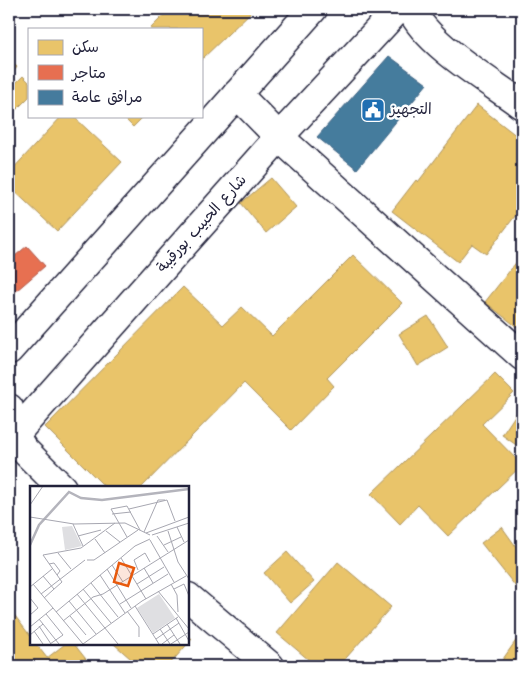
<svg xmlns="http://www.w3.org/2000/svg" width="531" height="675" font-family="Kalam,'Playpen Sans Arabic',sans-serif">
  <rect width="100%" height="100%" fill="#fff"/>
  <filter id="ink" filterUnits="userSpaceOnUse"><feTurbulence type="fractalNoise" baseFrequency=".02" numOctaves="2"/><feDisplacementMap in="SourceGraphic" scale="10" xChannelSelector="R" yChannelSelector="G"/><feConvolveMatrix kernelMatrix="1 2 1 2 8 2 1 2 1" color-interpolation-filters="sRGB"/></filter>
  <g filter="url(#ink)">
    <!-- homes -->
    <g fill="#e9c46a" stroke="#ad935c">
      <path d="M9 9H19L9 19Z"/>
      <path d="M170 9H254L201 60V29H150Z"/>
      <path d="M9 60 17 67 9 78Z"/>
      <path d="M23 76 29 82V97L14 112 9 106V90Z"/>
      <path d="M477 105 522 140V207L486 254 472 244 458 262 392 211 416 180 418 182Z"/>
      <path d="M62 116H73L122 162 57 231 9 186V173Z"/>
      <path d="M122 116H144L133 127Z"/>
      <path d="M271 178 296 207 266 233 241 203Z"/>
      <path d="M353 255 402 303 327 378 334 386 291 430 244 383 141 488H106L45 427 183 287 223 325 242 307 272 336Z"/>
      <path d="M522 255V331L485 302Z"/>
      <path d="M428 316 448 347 418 366 399 334Z"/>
      <path d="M495 374 514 393 482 424 522 465 448 536 418 505 400 524 371 494Z"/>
      <path d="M522 405V449L502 435Z"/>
      <path d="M502 527 522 555V582L516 587 481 543Z"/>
      <path d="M287 552 314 582 290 603 264 573Z"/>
      <path d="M338 562 391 607 339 666H316L277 633Z"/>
      <path d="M9 608 31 637V644H36L47 658 65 644H74L89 663 86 666H15L9 657Z"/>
      <path d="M522 632V666H498Z"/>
      <path d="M188 635 192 639 168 666H139L114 644H188Z"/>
      <path d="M461 661 466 666H455Z"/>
    </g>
    <!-- shops -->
    <path fill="#e76f51" stroke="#ac584a" d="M27 246 45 266 9 297V261Z"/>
    <!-- public -->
    <path fill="#457b9d" stroke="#3a6080" d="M389 56 427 84 357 169 317 137Z"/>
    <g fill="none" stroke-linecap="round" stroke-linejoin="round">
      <!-- minor casing -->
      <g stroke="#22223b" stroke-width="31">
        <g id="minor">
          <path d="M411 9C427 45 490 81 522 105"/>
          <path d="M237 94 279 137 522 356"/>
          <path d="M9 350 313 9"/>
          <path d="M9 408 14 434 23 449 62 488"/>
          <path d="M9 441 279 137 398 9"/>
          <path d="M188 597 270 666"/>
        </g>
      </g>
      <!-- minor -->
      <use href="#minor" stroke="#fff" stroke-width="28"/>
    </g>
  </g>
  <!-- icons -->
  <defs>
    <g id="civic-square" transform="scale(1.25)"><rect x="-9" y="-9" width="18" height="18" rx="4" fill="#1f6fb2" stroke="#fff"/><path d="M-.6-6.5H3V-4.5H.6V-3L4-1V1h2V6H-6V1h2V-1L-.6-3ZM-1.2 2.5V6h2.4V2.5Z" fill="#fff"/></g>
  </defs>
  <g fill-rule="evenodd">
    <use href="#civic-square" x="373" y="110"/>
  </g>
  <g text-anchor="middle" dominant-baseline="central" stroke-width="5" stroke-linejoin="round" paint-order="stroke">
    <!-- poi labels -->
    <g font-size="15" fill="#22223b" stroke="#fff" text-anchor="start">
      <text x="390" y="110">التجهيز</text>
    </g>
    <!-- street labels -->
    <g font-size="15" fill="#22223b" stroke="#fff">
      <text transform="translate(202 224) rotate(-48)">شارع الحبيب بورقيبة</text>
    </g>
  </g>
  <!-- overview -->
  <g transform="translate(30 486)">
    <rect width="159" height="159" fill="#fff"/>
    <path d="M42 40 52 60 35 64 32 41ZM129 108 145 132 123 147 107 122Z" fill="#dfdfe2"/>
    <path fill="none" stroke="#b4b4bc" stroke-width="2.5" d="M0 59 9 39 39 6 51 12 72 14 159 3"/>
    <path fill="none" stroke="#a7a7b1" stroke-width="1" d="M0 19 13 0M99 23 137 14 145 35M82 28 101 26M0 31 44 38 95 37 120 49M43 38 53 60M147 41 154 56M76 45 90 56M138 45 148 76 159 93M114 46 128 14H135M116 47 159 31M122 49 159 37M48 50 71 44M127 50 138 66M97 51 81 23 97 20 110 44M65 53 75 67M120 54 144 96M134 59 151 51M28 67 41 83M91 72 116 113M57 74H64L108 44M19 78 24 77 30 85 27 89M82 79 93 96M114 82 123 97M77 83 101 122M108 84 104 74 115 67 120 76M70 89 95 127M13 90 24 103M61 97 88 131M3 98 53 158M107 98 134 81M141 98 147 109 148 126M0 101 22 83M53 103 81 137M144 103 154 98 159 110M128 105 159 143M11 108 55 74M47 108 88 158M0 112 8 122 0 129M14 112 32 96 13 69 51 62 85 37M39 115 66 148M90 118 138 88M105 120 129 158M97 125 109 141V151M26 126 105 60 120 53M16 128 33 149 20 158M40 130 56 149M146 132 159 155M9 133 29 158M33 135 63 111 73 108 159 54M137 138 150 158M9 140 21 158M0 141 23 122M130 143 140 158M4 145 13 158M123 148 148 131M0 149 13 138M126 153 149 137M53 158 112 115 156 90M132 158 144 149M141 158 159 146"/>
    <path fill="#e8590c" fill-opacity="0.15" stroke="#e8590c" stroke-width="2.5" d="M89 77 104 82 98 100 84 96Z"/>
    <rect width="159" height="159" fill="none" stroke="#22223b" stroke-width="2.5"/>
  </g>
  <!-- margin -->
  <rect width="531" height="675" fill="none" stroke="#fff" stroke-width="30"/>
  <rect x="15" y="15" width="501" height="645" fill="none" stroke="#22223b" stroke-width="2" filter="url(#ink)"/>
  <!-- legend -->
  <rect x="28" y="28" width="175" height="90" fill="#ffffff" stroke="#a7a7b1"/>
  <rect x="38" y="40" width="25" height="15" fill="#e9c46a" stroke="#a7a7b1"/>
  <text x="72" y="52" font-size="15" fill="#22223b">سكن</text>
  <rect x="38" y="65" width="25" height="15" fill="#e76f51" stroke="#a7a7b1"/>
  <text x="72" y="78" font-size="15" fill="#22223b">متاجر</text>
  <rect x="38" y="90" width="25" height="15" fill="#457b9d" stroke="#a7a7b1"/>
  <text x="72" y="102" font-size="15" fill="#22223b">مرافق عامة</text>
</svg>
